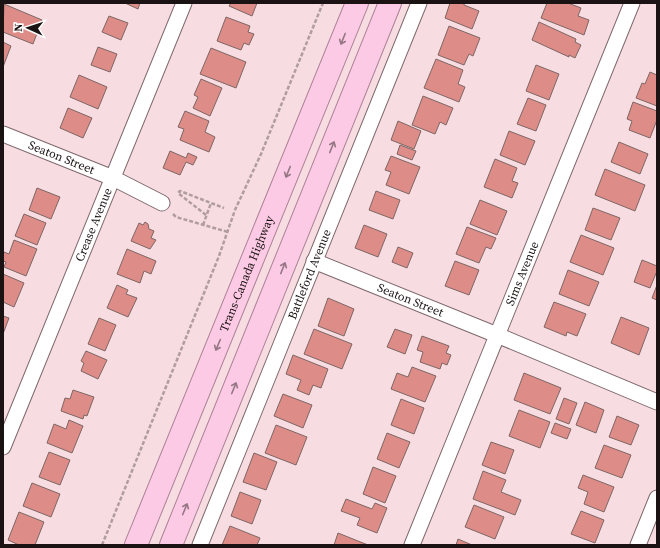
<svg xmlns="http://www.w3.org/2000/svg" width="660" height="548" font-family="'Source Serif 4',serif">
  <rect width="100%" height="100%" fill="#f7dde2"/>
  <!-- building -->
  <g fill="#de8c87" stroke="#7d6664">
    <path d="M125 3H140L138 9Z"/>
    <path d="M231 3H257L252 16 229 6Z"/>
    <path d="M450 3H464V5L479 11 472 29 445 18Z"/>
    <path d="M547 3H568L581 8 578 16 589 20 584 35 541 18Z"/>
    <path d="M4 4 42 20 33 44 3 32Z"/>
    <path d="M109 16 128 23 121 40 102 32Z"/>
    <path d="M226 17 250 26 248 32 254 34 249 45 244 43 241 50 217 41Z"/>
    <path d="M539 22 576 39 575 42 581 45 575 58 569 55V57L532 40Z"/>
    <path d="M449 26 480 38 473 56 469 54 464 65 438 55Z"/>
    <path d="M3 42 11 46 3 67Z"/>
    <path d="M98 47 117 54 110 72 91 65Z"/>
    <path d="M211 48 246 62 236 88 200 74Z"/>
    <path d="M436 59 463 70 458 84 465 87 459 102 424 88Z"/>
    <path d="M536 65 559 74 549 100 526 91Z"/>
    <path d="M650 72 657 75V106L636 98 642 83 645 84Z"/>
    <path d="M79 75 107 87 98 109 70 97Z"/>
    <path d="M201 79 222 88 210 116 193 108 198 97 194 95Z"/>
    <path d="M423 96 453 108 446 125 440 122 435 134 412 125Z"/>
    <path d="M528 98 546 105 536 131 517 124Z"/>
    <path d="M633 102 657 111V120L650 138 629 130 632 121 627 119Z"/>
    <path d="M68 108 92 118 83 138 60 128Z"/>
    <path d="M185 111 209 121 205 132 215 137 209 152 180 140 184 129 178 127Z"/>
    <path d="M398 121 421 131 414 149 391 140Z"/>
    <path d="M509 131 535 141 525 165 500 155Z"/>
    <path d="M619 142 648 154 640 174 611 162Z"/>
    <path d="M400 145 416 151 412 160 397 154Z"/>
    <path d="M170 151 186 158 188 153 197 157 193 165 186 162 180 175 163 168Z"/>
    <path d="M391 156 420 167 409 194 386 185 391 172 385 170Z"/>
    <path d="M495 159 517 168 512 181 518 183 512 198 484 187Z"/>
    <path d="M605 169 645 185 635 211 595 195Z"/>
    <path d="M37 188 60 197 51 219 29 210Z"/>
    <path d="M376 191 400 200 393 219 369 210Z"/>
    <path d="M480 200 507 211 497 235 470 224Z"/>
    <path d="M593 208 620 218 611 240 585 230Z"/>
    <path d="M24 214 46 223 37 245 15 236Z"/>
    <path d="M145 222 148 224 149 229 154 231 151 238 156 240 150 249 131 241 139 223 143 225Z"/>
    <path d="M364 225 387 234 378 257 355 248Z"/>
    <path d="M467 227 496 238 491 249 486 247 479 263 456 254Z"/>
    <path d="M581 235 614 248 603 275 570 262Z"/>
    <path d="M14 240 37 249 26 276 4 267 6 262 3 261V255L4 252 9 254Z"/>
    <path d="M398 247 413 253 407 268 392 262Z"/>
    <path d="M127 249 156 261 151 274 144 271 140 283 117 274Z"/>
    <path d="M642 260 657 266V271L650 288 634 282Z"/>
    <path d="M455 261 479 270 469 295 445 286Z"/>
    <path d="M568 270 599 282 589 306 559 294Z"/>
    <path d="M3 274 24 283 14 307 3 302Z"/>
    <path d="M117 285 128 290 126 294 137 298 128 317 107 308Z"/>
    <path d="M657 285V300L652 298Z"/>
    <path d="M328 298 354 309 344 336 318 326Z"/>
    <path d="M554 302 586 314 577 336 567 332 566 336 544 327Z"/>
    <path d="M3 316 9 318 3 334Z"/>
    <path d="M621 317 649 328 639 355 611 343Z"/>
    <path d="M99 318 116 325 105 351 88 344Z"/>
    <path d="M314 329 352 344 342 369 304 354Z"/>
    <path d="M395 329 412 335 405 354 387 347Z"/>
    <path d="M422 336 449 346 446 353 451 355 447 365 442 363 440 369 420 362 423 352 417 350Z"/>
    <path d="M86 351 107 360 98 379 81 371 84 363 81 361Z"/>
    <path d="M293 355 328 369 321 388 313 385 309 395 297 390 301 380 286 374Z"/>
    <path d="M412 367 436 376 425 402 391 389 397 373 408 377Z"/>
    <path d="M524 373 561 388 550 414 514 400Z"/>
    <path d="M73 390 94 397 87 416 84 415 83 419 61 411 65 398 70 399Z"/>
    <path d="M283 394 312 405 303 428 274 416Z"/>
    <path d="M564 398 577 403 569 424 556 419Z"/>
    <path d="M401 399 424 408 414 434 391 425Z"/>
    <path d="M585 402 604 410 596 433 576 425Z"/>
    <path d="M519 410 550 422 540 448 509 436Z"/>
    <path d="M617 416 639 425 631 445 609 437Z"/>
    <path d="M69 420 83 426 72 453 47 443 54 424 66 429Z"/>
    <path d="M555 423 571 429 567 439 551 433Z"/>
    <path d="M276 425 307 437 296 465 265 453Z"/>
    <path d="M387 433 410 442 399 468 377 459Z"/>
    <path d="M491 442 514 450 505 474 482 465Z"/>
    <path d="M604 445 631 455 622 478 595 468Z"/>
    <path d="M49 452 70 460 60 485 39 477Z"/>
    <path d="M254 453 277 462 266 490 243 482Z"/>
    <path d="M373 467 396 476 385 503 363 494Z"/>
    <path d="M483 471 506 480 501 492 521 500 515 515 473 499Z"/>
    <path d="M583 475 614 487 604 512 584 504 588 492 578 488Z"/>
    <path d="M32 483 60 494 51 517 23 506Z"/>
    <path d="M240 492 261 500 252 524 231 516Z"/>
    <path d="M346 499 372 509 375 503 387 508 377 533 357 525 360 518 341 511Z"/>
    <path d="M474 505 504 517 495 539 465 527Z"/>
    <path d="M581 511 604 520 595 543 571 534Z"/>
    <path d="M19 512 44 522 35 545H19L8 540Z"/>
    <path d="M230 526 260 538 257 545H222Z"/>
    <path d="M338 533 368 545H334Z"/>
    <path d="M458 539 472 545H456Z"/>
  </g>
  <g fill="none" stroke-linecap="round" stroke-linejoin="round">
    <!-- minor casing -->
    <g stroke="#7e686c" stroke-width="17">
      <g id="minor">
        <path id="s1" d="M3 134 113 178 162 203"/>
        <path id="s2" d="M314 261 497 335 657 402"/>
        <path id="s3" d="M3 447 184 3"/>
        <path id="s4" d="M200 545 419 3"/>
        <path id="s5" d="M412 545 632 3"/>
        <path d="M638 545 657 498"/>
      </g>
    </g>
    <!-- trunk casing -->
    <g stroke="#ad8197" stroke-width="24">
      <g id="trunk">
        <path id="s6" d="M136 545 357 3"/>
        <path d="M171 545 390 3"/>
      </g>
    </g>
    <!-- path -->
    <g stroke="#b19da0" stroke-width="2.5" stroke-dasharray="4 2" stroke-linecap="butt">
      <path d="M173 214 176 217 228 232"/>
      <path d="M206 215 178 193 180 191 224 208"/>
      <path d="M203 225 211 203"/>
      <path d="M102 545 219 256 235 210 261 154 323 3"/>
    </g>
    <!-- minor -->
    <use href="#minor" stroke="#fff" stroke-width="15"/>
    <!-- trunk -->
    <use href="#trunk" stroke="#fccae4" stroke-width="22"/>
  </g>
  <!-- one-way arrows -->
  <defs><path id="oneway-shaft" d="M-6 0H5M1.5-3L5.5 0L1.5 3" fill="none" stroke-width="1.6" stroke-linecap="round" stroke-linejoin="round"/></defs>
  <g stroke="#967786">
    <use href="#oneway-shaft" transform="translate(343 39) rotate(112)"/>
    <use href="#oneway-shaft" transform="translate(332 147) rotate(-68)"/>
    <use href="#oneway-shaft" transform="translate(288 172) rotate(112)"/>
    <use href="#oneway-shaft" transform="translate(283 268) rotate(-68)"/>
    <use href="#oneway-shaft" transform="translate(218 345) rotate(113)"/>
    <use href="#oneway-shaft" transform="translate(234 388) rotate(-68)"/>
    <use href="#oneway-shaft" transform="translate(185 509) rotate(-68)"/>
  </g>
  <g text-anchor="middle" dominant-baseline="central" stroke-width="4" stroke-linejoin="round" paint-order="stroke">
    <!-- street labels -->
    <g font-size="12" fill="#1a1213" stroke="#fff">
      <text stroke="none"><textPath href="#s1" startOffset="63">Seaton Street</textPath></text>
      <text stroke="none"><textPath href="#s3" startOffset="240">Crease Avenue</textPath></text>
      <text stroke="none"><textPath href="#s6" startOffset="293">Trans-Canada Highway</textPath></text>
      <text stroke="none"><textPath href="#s4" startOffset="292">Battleford Avenue</textPath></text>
      <text stroke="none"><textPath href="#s5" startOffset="293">Sims Avenue</textPath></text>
      <text stroke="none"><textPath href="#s2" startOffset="104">Seaton Street</textPath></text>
    </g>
  </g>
  <!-- border -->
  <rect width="660" height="548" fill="none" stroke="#1a1213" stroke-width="8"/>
  <!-- north arrow -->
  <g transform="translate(28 28) rotate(273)" stroke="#ffffff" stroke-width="3" paint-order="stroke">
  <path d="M0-3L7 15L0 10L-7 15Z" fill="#1a1213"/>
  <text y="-6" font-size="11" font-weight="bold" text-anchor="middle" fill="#1a1213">N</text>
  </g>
</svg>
